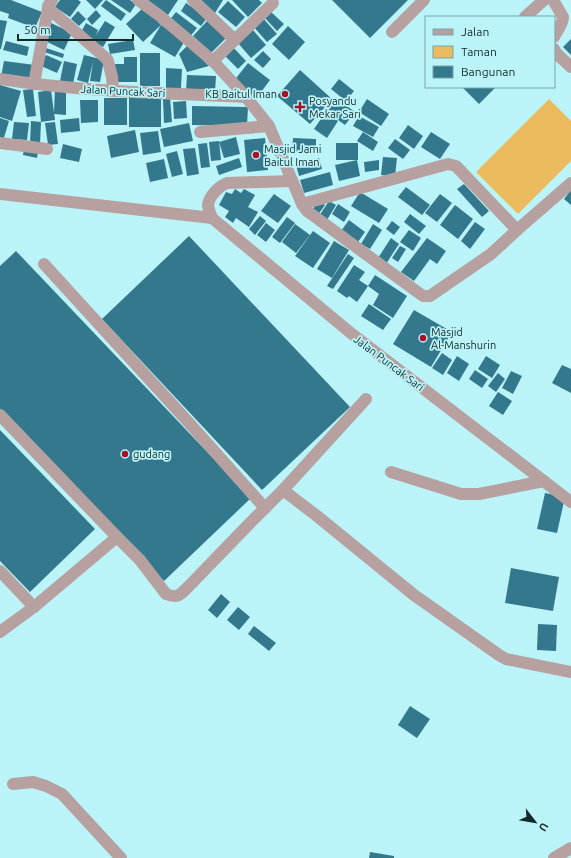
<svg xmlns="http://www.w3.org/2000/svg" width="571" height="858" font-family="Ubuntu,sans-serif">
  <rect width="100%" height="100%" fill="#bbf4f8"/>
  <!-- green -->
  <path fill="#ebba5d" d="M549 99 571 121V161L518 214 476 172Z"/>
  <!-- building -->
  <g fill="#34788d">
    <path d="M0 0H11L42 12 35 28 8 18 9 14 0 11Z"/>
    <path d="M60 0H78L81 2 70 17 55 7Z"/>
    <path d="M86 0H103L95 9Z"/>
    <path d="M106 0 126 14 121 21 101 6Z"/>
    <path d="M111 0H130L136 4 130 13Z"/>
    <path d="M149 0H178L168 15 148 1Z"/>
    <path d="M198 0H223L215 13Z"/>
    <path d="M232 0H259L262 3 248 17Z"/>
    <path d="M332 0H408L370 38Z"/>
    <path d="M228 1 245 17 236 27 218 12Z"/>
    <path d="M186 3 207 18 201 26 181 11Z"/>
    <path d="M145 6 161 25 143 42 126 24Z"/>
    <path d="M96 10 101 16 92 25 87 19Z"/>
    <path d="M78 11 86 19 79 26 71 19Z"/>
    <path d="M270 11 284 24 277 31 264 17Z"/>
    <path d="M176 12 197 28 189 38 168 22Z"/>
    <path d="M262 17 277 34 267 42 252 25Z"/>
    <path d="M209 19 228 36 211 53 193 36Z"/>
    <path d="M0 20 7 21 1 49H0Z"/>
    <path d="M105 21 115 27 103 47 80 34 86 23 98 30 96 35Z"/>
    <path d="M51 23 72 33 64 50 43 40Z"/>
    <path d="M161 25 186 39 175 57 150 43Z"/>
    <path d="M288 26 305 42 289 60 272 44Z"/>
    <path d="M252 29 266 45 251 58 237 42Z"/>
    <path d="M571 39V55L563 47Z"/>
    <path d="M133 40 135 50 110 54 108 44Z"/>
    <path d="M6 41 29 47 27 56 3 50Z"/>
    <path d="M188 45 209 66 187 72 179 54Z"/>
    <path d="M232 46 246 61 238 69 223 54Z"/>
    <path d="M43 47 64 54 63 58 41 51Z"/>
    <path d="M263 51 271 59 263 68 254 60Z"/>
    <rect x="140" y="53" width="20" height="33"/>
    <path d="M46 55 62 62 57 73 41 66Z"/>
    <path d="M84 55 104 60 100 82 90 81 93 62 88 83 77 80Z"/>
    <path d="M124 57H137V82H113V64H124Z"/>
    <path d="M4 61 35 65 33 82 1 77Z"/>
    <path d="M64 61 77 64 73 84 60 81Z"/>
    <path d="M248 63 270 80 256 99 233 82Z"/>
    <path d="M166 68 182 69 181 88H166Z"/>
    <path d="M300 70 332 99 310 124 277 96Z"/>
    <path d="M187 75 216 76 215 92 186 91Z"/>
    <path d="M339 79 354 91 346 101 331 89Z"/>
    <path d="M0 85 21 91 12 121 0 117Z"/>
    <path d="M462 87H496L479 104Z"/>
    <path d="M55 88 66 89V115L54 114Z"/>
    <path d="M33 89 36 116 27 117 23 90Z"/>
    <path d="M51 90 55 120 41 122 38 92Z"/>
    <rect x="129" y="96" width="32" height="31"/>
    <rect x="104" y="98" width="23" height="27"/>
    <path d="M170 98 172 122 164 123 163 99Z"/>
    <path d="M337 99 355 112 345 125 327 112Z"/>
    <path d="M367 99 389 114 381 126 359 112Z"/>
    <path d="M80 100H98V122L81 123Z"/>
    <path d="M186 101 187 118 174 119 173 102Z"/>
    <path d="M192 106 248 107 247 126 192 125Z"/>
    <path d="M325 113 338 121 327 138 314 129Z"/>
    <path d="M359 116 379 127 373 137 353 126Z"/>
    <path d="M0 118 9 121 3 141 0 140Z"/>
    <path d="M79 118 80 131 61 133 60 120Z"/>
    <path d="M31 121 41 122 40 144H30Z"/>
    <path d="M14 122 29 123 27 140 12 139Z"/>
    <path d="M55 122 58 144 48 145 45 123Z"/>
    <path d="M189 123 193 141 164 147 160 129Z"/>
    <path d="M408 125 423 136 414 149 399 138Z"/>
    <path d="M135 130 139 152 111 158 107 136Z"/>
    <path d="M158 131 161 152 143 155 140 133Z"/>
    <path d="M363 132 378 142 373 151 357 141Z"/>
    <path d="M431 132 450 144 440 159 421 147Z"/>
    <path d="M236 137 240 154 224 158 219 142Z"/>
    <path d="M265 138 268 170 247 172 244 140Z"/>
    <path d="M293 138 316 139V153L292 152Z"/>
    <path d="M395 139 410 150 403 159 388 148Z"/>
    <path d="M219 141 221 160 211 161 209 142Z"/>
    <path d="M207 143 210 167 201 168 198 144Z"/>
    <rect x="336" y="143" width="22" height="17"/>
    <path d="M63 144 82 149 79 162 60 158Z"/>
    <path d="M195 148 199 174 187 176 183 149Z"/>
    <path d="M24 149 38 151 37 158 23 155Z"/>
    <path d="M177 151 183 174 172 177 166 154Z"/>
    <path d="M383 157 397 158 395 176 381 175Z"/>
    <path d="M239 158 242 167 219 175 216 166Z"/>
    <path d="M319 158 322 169 299 176 296 165Z"/>
    <path d="M164 159 168 178 150 182 146 163Z"/>
    <path d="M357 160 360 176 339 181 335 165Z"/>
    <path d="M379 160V170L365 172 364 162Z"/>
    <path d="M330 172 333 185 304 193 300 180Z"/>
    <path d="M464 184 489 211 482 217 457 189Z"/>
    <path d="M406 187 430 205 422 215 398 197Z"/>
    <path d="M235 189 241 193 244 189 255 195 248 207 258 212 249 227 236 218 233 223 225 217 229 211 219 205 226 192 232 194Z"/>
    <path d="M571 190V205L564 199Z"/>
    <path d="M360 192 388 209 379 223 351 206Z"/>
    <path d="M274 194 291 206 278 223 261 211Z"/>
    <path d="M440 194 452 203 437 222 425 213Z"/>
    <path d="M318 201 325 205 317 216 311 212Z"/>
    <path d="M329 201 336 205 327 220 319 216Z"/>
    <path d="M338 204 350 212 344 222 332 214Z"/>
    <path d="M455 205 473 219 458 239 440 225Z"/>
    <path d="M410 214 426 226 419 234 404 222Z"/>
    <path d="M260 216 266 221 255 235 249 229Z"/>
    <path d="M287 217 295 223 280 243 272 237Z"/>
    <path d="M349 220 365 232 358 242 341 231Z"/>
    <path d="M392 221 400 227 394 235 386 229Z"/>
    <path d="M475 222 485 229 470 249 461 241Z"/>
    <path d="M266 223 275 230 266 242 257 235Z"/>
    <path d="M295 224 310 235 296 253 282 242Z"/>
    <path d="M373 224 382 230 370 249 361 244Z"/>
    <path d="M409 230 421 238 413 251 400 242Z"/>
    <path d="M313 231 330 243 313 268 295 256Z"/>
    <path d="M189 236 350 407 262 490 102 319Z"/>
    <path d="M391 238 399 244 386 264 378 258Z"/>
    <path d="M427 238 446 251 437 264 430 259 414 281 401 272Z"/>
    <path d="M334 241 349 250 332 278 317 269Z"/>
    <path d="M400 246 406 249 398 262 392 258Z"/>
    <path d="M16 251 251 498 164 581 0 409V266Z"/>
    <path d="M348 254 354 258 333 289 327 286Z"/>
    <path d="M354 265 365 272 359 280 368 286 357 302 349 296 347 298 337 291Z"/>
    <path d="M375 275 407 296 393 318 373 305 379 294 368 286Z"/>
    <path d="M369 304 391 319 383 330 361 316Z"/>
    <path d="M414 310 452 332 431 367 393 344Z"/>
    <path d="M442 353 452 360 443 375 432 368Z"/>
    <path d="M457 356 469 364 459 381 447 373Z"/>
    <path d="M486 356 500 365 492 378 478 369Z"/>
    <path d="M562 365 571 369V393L552 383Z"/>
    <path d="M475 370 488 379 482 388 469 379Z"/>
    <path d="M511 371 522 376 513 394 502 388Z"/>
    <path d="M498 373 505 379 496 392 488 386Z"/>
    <path d="M498 392 512 401 503 415 489 406Z"/>
    <path d="M0 430 95 529 30 592 0 561Z"/>
    <path d="M545 493 565 497 557 533 537 529Z"/>
    <path d="M511 568 559 577 553 611 505 603Z"/>
    <path d="M221 594 230 602 217 618 208 610Z"/>
    <path d="M238 607 250 617 239 630 227 620Z"/>
    <path d="M538 624 557 625 556 651 537 650Z"/>
    <path d="M254 626 276 643 269 651 248 634Z"/>
    <path d="M410 706 430 719 417 738 398 725Z"/>
    <path d="M370 852 394 856V858H369Z"/>
  </g>
  <g fill="none" stroke-linecap="round" stroke-linejoin="round">
    <!-- minor -->
    <g stroke="#b7a1a0" stroke-width="12">
      <path d="M52 0 48 6V8L107 59 108 61 112 77 113 91"/>
      <path d="M138 0 160 16 213 61 246 97 269 126 302 204 307 211 423 296H430L491 254 517 230 571 183"/>
      <path d="M193 0 235 40"/>
      <path d="M553 0 563 17C563 24 557 31 554 37"/>
      <path d="M525 17 544 0"/>
      <path d="M392 32 424 0"/>
      <path d="M554 49 556 53 571 67"/>
      <path d="M213 61 273 3"/>
      <path d="M0 79C81 92 164 93 246 97"/>
      <path d="M34 84 48 8"/>
      <path d="M200 132 269 126"/>
      <path d="M0 143 47 149"/>
      <path d="M292 181 227 183C219 186 209 196 208 205 208 210 211 214 212 218L352 334 571 502"/>
      <path d="M0 194 212 218"/>
      <path d="M302 204 448 164 456 166 517 230"/>
      <path d="M44 264 191 425 265 508"/>
      <path d="M0 415 117 537"/>
      <path d="M391 472 461 494H479L544 481"/>
      <path d="M283 490 366 399"/>
      <path d="M0 571 34 607"/>
      <path d="M0 632 34 607 117 537 140 560 166 594C178 599 181 594 189 586L251 522 283 490 317 516 414 595 499 655 506 659 571 672"/>
      <path d="M13 784 33 782 46 786 62 794 121 858"/>
      <path d="M554 858 571 848"/>
    </g>
  </g>
  <!-- markers -->
  <g fill="#a71028" stroke="#bbf4f8" stroke-width="1.5">
    <circle cx="285" cy="94" r="4"/>
    <path d="M298 101h4v4h4v4h-4v4h-4v-4h-4v-4h4z"/>
    <circle cx="256" cy="155" r="4"/>
    <circle cx="423" cy="338" r="4"/>
    <circle cx="125" cy="454" r="4"/>
  </g>
  <g text-anchor="middle" dominant-baseline="central" stroke-width="3.5" stroke-linejoin="round" paint-order="stroke">
    <!-- street labels -->
    <g font-size="11" fill="#132a2b" stroke="#bbf4f8">
      <text transform="translate(123 91) rotate(3)">Jalan Puncak Sari</text>
      <text transform="translate(389 363) rotate(37)">Jalan Puncak Sari</text>
    </g>
    <!-- poi labels -->
    <g font-size="11" fill="#132a2b" stroke="#bbf4f8" text-anchor="start">
      <text x="277" y="94" text-anchor="end">KB Baitul Iman</text>
      <text x="309" y="101">Posyandu<tspan x="309" dy="13">Mekar Sari</tspan></text>
      <text x="264" y="149">Masjid Jami<tspan x="264" dy="13">Baitul Iman</tspan></text>
      <text x="431" y="332">Masjid<tspan x="431" dy="13">Al-Manshurin</tspan></text>
      <text x="133" y="454">gudang</text>
    </g>
  </g>
  <!-- legend -->
  <rect x="425" y="16" width="130" height="72" fill="#bbf4f8" stroke="#78a3a6"/>
  <rect x="433" y="29" width="20" height="6" fill="#b7a1a0" stroke="#78a3a6"/>
  <text x="461" y="36" font-size="12" fill="#132a2b">Jalan</text>
  <rect x="433" y="46" width="20" height="12" fill="#ebba5d" stroke="#78a3a6"/>
  <text x="461" y="56" font-size="12" fill="#132a2b">Taman</text>
  <rect x="433" y="66" width="20" height="12" fill="#34788d" stroke="#78a3a6"/>
  <text x="461" y="76" font-size="12" fill="#132a2b">Bangunan</text>
  <!-- north arrow -->
  <g transform="translate(535 822) rotate(121)" stroke="#bbf4f8" stroke-width="3" paint-order="stroke">
  <path d="M0-3L7 15L0 10L-7 15Z" fill="#132a2b"/>
  <text y="-6" font-size="11" font-weight="bold" text-anchor="middle" fill="#132a2b">U</text>
  </g>
  <!-- scale -->
  <path d="M18 34v6h115v-6" fill="none" stroke="#132a2b" stroke-width="2"/>
  <text x="24" y="34" font-size="12" fill="#132a2b" stroke="#bbf4f8" stroke-width="3" paint-order="stroke">50 m</text>
</svg>
